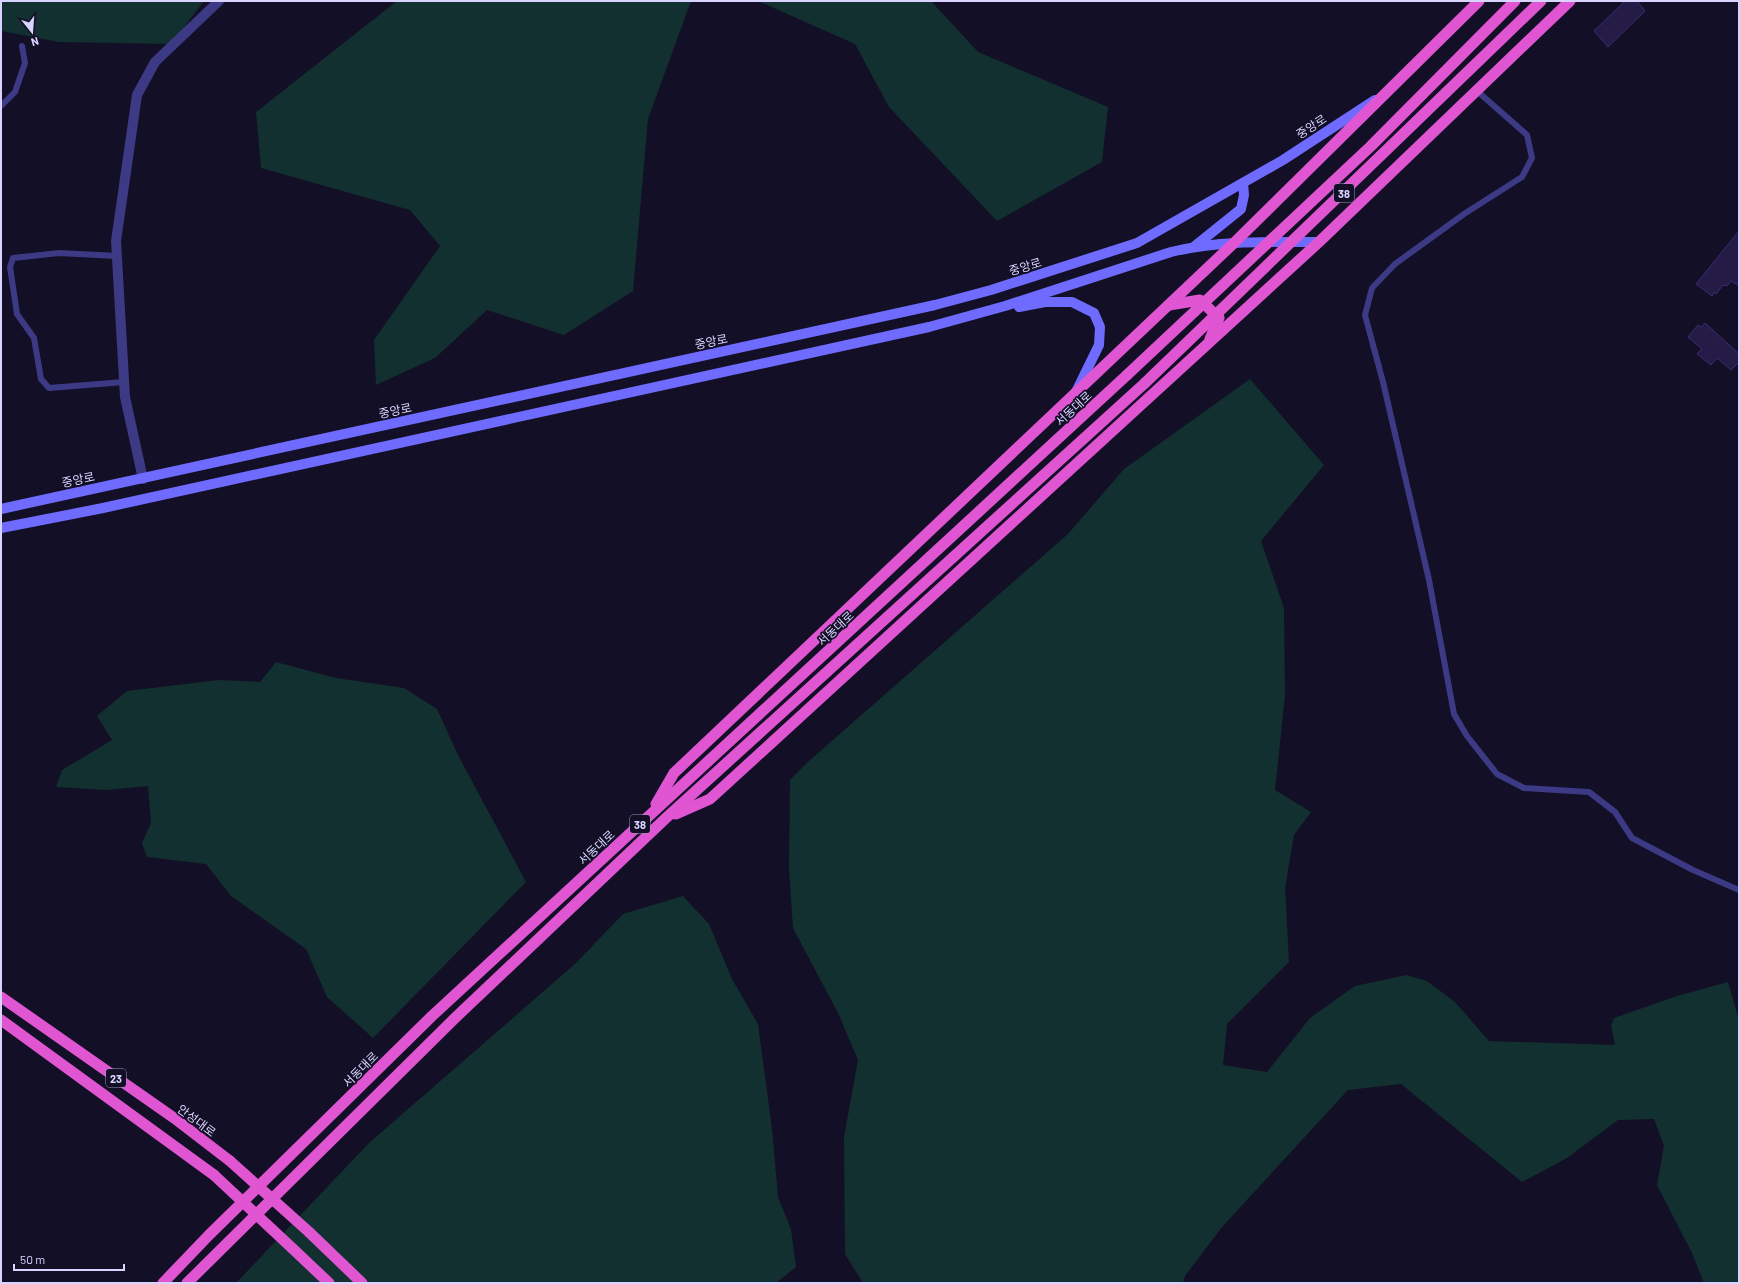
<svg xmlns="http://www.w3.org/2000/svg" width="1740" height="1284" font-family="Barlow,'Noto Sans KR',sans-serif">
  <rect width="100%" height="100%" fill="#130f26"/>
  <!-- green -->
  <g fill="#12302f">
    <path d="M1 1H204L171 44 59 42 1 31Z"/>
    <path d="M397 1H691L648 119 633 291 564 335 487 310 435 358 376 385 374 340 440 246 410 210 261 168 256 112Z"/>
    <path d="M758 1H931L978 52 1108 107 1102 162 997 221 889 107 855 44Z"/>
    <path d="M1250 379 1324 465 1261 541 1284 608 1285 695 1275 790 1311 812 1294 835 1285 888 1289 962 1227 1024 1223 1065 1267 1072 1310 1018 1355 986 1406 975 1427 981 1455 1002 1489 1041 1615 1045 1611 1026 1614 1018 1677 996 1728 982 1739 1020V1283H1704L1692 1253 1657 1185 1664 1146 1654 1119 1618 1120 1567 1158 1522 1182 1401 1084 1348 1090 1222 1227 1185 1276 1183 1283H863L845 1254 844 1137 858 1060 838 1013 793 928 789 869 790 780 810 760 1068 534 1124 469Z"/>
    <path d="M276 662 336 678 404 688 437 709 458 755 526 882 373 1038 327 997 306 949 231 896 206 864 147 857 142 843 151 823 148 786 106 790 56 787 62 770 112 740 97 716 127 691 219 680 260 682Z"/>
    <path d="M683 896 709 924 732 979 758 1024 772 1129 778 1197 791 1229 796 1267 776 1283H236L369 1143 576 963 623 914Z"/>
  </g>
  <!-- building -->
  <g fill="#241b47" stroke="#3b2d73">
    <path d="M1625 1H1637L1645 11 1608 47 1594 31Z"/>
    <path d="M1739 231V286L1731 281 1727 286 1723 285 1716 294 1714 292 1712 296 1696 284Z"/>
    <path d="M1705 323 1739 354V362L1731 370 1717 358 1711 365 1697 354 1702 349 1688 337 1698 325 1701 327Z"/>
  </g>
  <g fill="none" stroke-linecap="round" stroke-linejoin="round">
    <!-- service -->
    <g stroke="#3d3a85" stroke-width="6">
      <path d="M1477 91 1527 135 1532 158 1522 177 1464 214 1395 264 1372 288 1365 315 1383 382 1429 580 1454 714 1467 736 1497 774 1524 788 1589 792 1615 812 1632 838 1693 870 1739 890"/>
      <path d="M1 106 15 92 25 63 22 46"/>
      <path d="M117 256 59 253 13 258 10 267 17 314 34 338 41 379 49 388 124 382"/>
    </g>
    <!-- minor -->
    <path stroke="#3d3a85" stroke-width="10" d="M143 479 125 397 116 241 137 95 155 62 219 1"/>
    <!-- secondary -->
    <g stroke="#6f6bff" stroke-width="10">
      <path d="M1195 246 1241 209 1244 195 1243 183"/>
      <path d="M1019 307 1045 302H1072L1094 313 1100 327 1099 345 1076 392"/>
      <path d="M1 509 935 305 991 290 1137 243 1283 160 1375 100"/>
      <path d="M1 528 103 508 929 327 1005 306 1171 252C1220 240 1269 242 1319 242"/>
    </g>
    <!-- trunk -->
    <g stroke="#e055d1" stroke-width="11">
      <path d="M1169 305 1200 300 1219 318 1210 339"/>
      <path d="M656 804 674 773 1235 242 1479 1"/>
      <path d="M676 814 710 799 1319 242 1570 1"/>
      <path d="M1 997 174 1118 230 1161"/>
      <path d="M1 1020 214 1175"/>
      <path d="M309 1232 362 1283"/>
      <path d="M292 1248 329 1283"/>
      <path d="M163 1283 209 1235 432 1016 1127 375"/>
      <path d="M187 1283 454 1019 666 818 1145 383"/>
    </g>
    <!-- trunk-bridge -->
    <g stroke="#e055d1" stroke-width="11">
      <path d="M1127 375 1371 146 1515 1"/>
      <path d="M1145 383 1541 1"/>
      <path d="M230 1161 309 1232"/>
      <path d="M214 1175 292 1248"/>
    </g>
  </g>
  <g text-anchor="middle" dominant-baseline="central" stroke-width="3.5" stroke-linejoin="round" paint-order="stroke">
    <!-- shield labels -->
    <g fill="#130f26" stroke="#9e99be" stroke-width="1">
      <rect x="1334" y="184" width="20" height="18" rx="3"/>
      <rect x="630" y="815" width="20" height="18" rx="3"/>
      <rect x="106" y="1069" width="20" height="18" rx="3"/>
    </g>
    <g font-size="11" font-weight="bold" fill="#d9d4ff">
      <text x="1344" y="193">38</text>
      <text x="640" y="824">38</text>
      <text x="116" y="1078">23</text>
    </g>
    <!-- street labels -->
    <g font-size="12" fill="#d9d4ff" stroke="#130f26">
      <text transform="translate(1311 126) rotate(-33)">중앙로</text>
      <text transform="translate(1025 266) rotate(-17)">중앙로</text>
      <text transform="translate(711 341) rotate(-12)">중앙로</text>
      <text transform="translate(1073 408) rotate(-43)">서동대로</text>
      <text transform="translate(395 410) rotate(-12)">중앙로</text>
      <text transform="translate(78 479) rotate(-12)">중앙로</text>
      <text transform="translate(835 628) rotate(-43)">서동대로</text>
      <text transform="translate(596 847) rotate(-43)">서동대로</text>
      <text transform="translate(360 1069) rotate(-45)">서동대로</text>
      <text transform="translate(197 1120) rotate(37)">안성대로</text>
    </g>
  </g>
  <!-- border -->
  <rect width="1740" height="1284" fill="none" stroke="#d9d4ff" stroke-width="4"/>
  <!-- north arrow -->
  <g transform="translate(32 32) rotate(163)" stroke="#130f26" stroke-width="3" paint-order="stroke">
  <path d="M0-3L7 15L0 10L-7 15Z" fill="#d9d4ff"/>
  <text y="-6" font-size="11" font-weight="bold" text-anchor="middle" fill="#d9d4ff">N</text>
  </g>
  <!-- scale -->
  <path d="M14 1264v6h110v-6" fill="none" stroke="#d9d4ff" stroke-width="2"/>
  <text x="20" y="1264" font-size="12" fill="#d9d4ff" stroke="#130f26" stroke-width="3" paint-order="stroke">50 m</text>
</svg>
